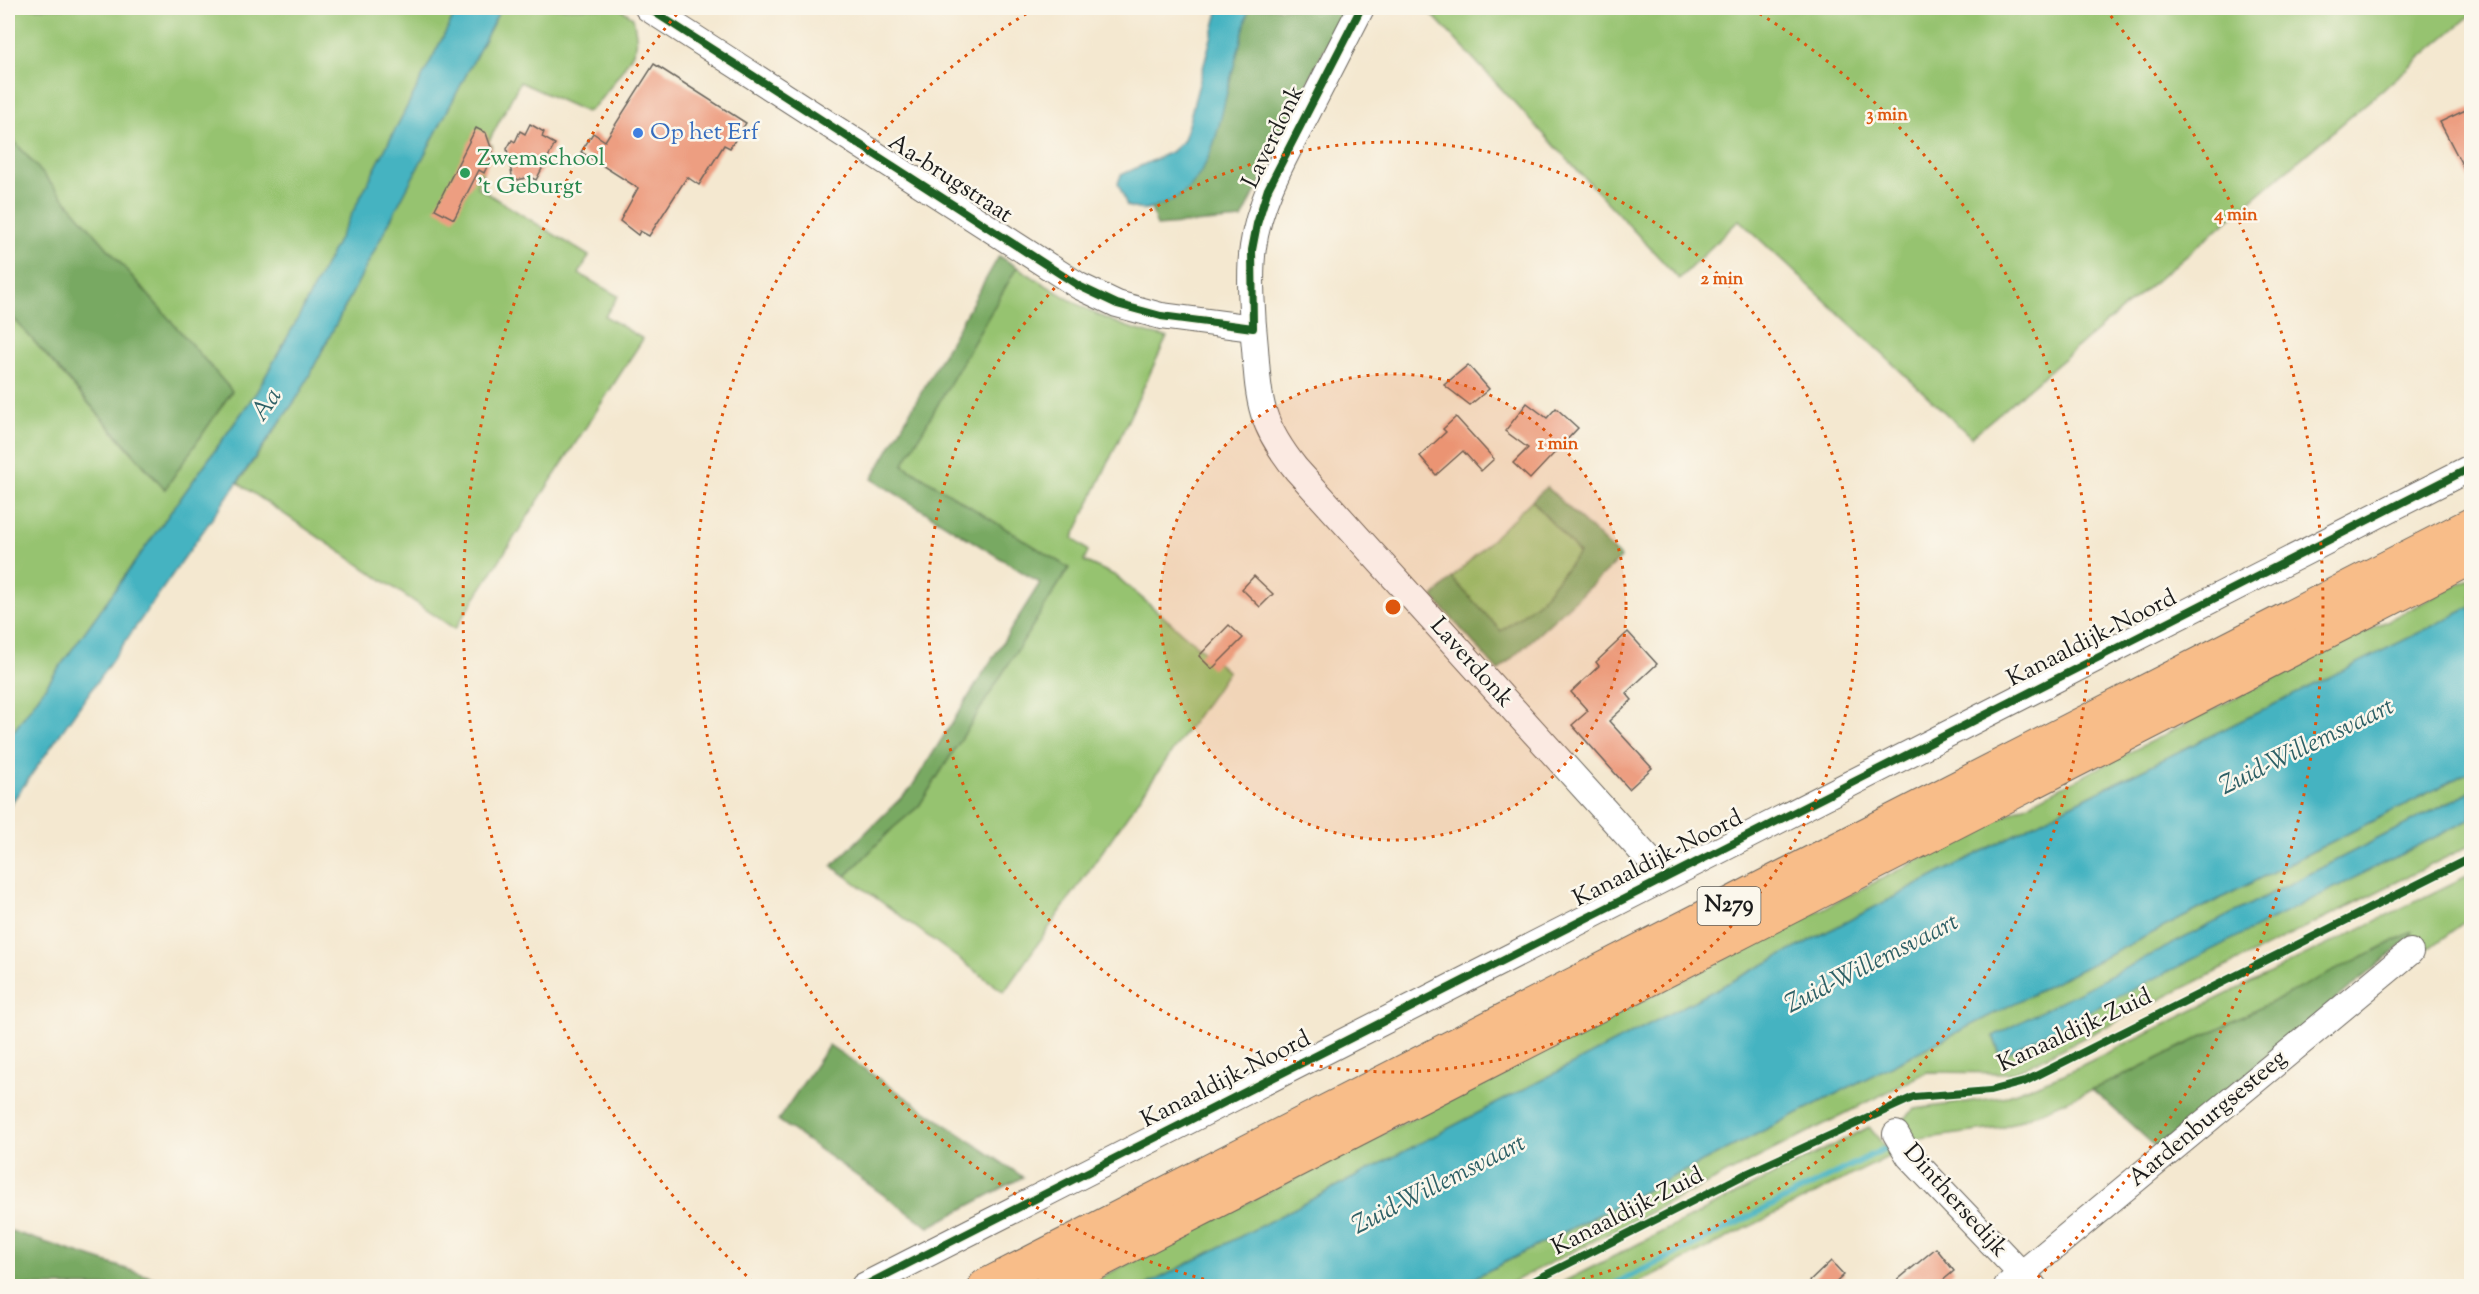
<svg xmlns="http://www.w3.org/2000/svg" width="2479" height="1294" font-family="'Sorts Mill Goudy',serif">
  <rect width="100%" height="100%" fill="#fbf7ec"/>
  <filter id="ink" filterUnits="userSpaceOnUse"><feTurbulence type="fractalNoise" baseFrequency=".0167" numOctaves="2"/><feDisplacementMap in="SourceGraphic" scale="12" xChannelSelector="R" yChannelSelector="G"/><feConvolveMatrix kernelMatrix="1 2 1 2 8 2 1 2 1" color-interpolation-filters="sRGB"/></filter>
  <filter id="wash" filterUnits="userSpaceOnUse"><feTurbulence type="fractalNoise" baseFrequency=".008" numOctaves="4" result="noise"/><feDisplacementMap in="SourceGraphic" scale="24" xChannelSelector="R" yChannelSelector="G"/><feGaussianBlur stdDeviation="1.35" result="paint"/><feColorMatrix in="noise" values="0 0 0 0 0 0 0 0 0 0 0 0 0 0 0 0 0 1.4 0 .05"/><feComposite in="paint" operator="in"/></filter>
  <g filter="url(#wash)">
    <rect width="100%" height="100%" fill="#f4e8d0"/>
    <!-- green -->
    <g fill="#96c370" stroke="#597046" stroke-width="1.5">
      <path d="M8 8H458L297 320 256 393 8 739V312L164 489 232 391 8 134Z"/>
      <path d="M501 8H619L633 17C634 25 638 38 636 45 632 58 597 109 586 112L520 82 488 143 492 145 477 187 589 256 579 274 618 296 605 316 643 339 455 629 238 483 299 395Z"/>
      <path d="M1426 8H2471L2472 14 1971 437 1739 220 1679 279Z"/>
      <path d="M1017 267C1067 298 1107 327 1167 337L1073 538 1088 551 1084 561 1116 576 1228 672 1004 992 846 876 893 828 919 806 1069 568 903 465Z"/>
      <path d="M1532 500 1579 553 1539 602 1501 631 1452 578Z"/>
      <path d="M2471 578V607L2081 800 1145 1286H1084Z"/>
      <path d="M2471 771V791L1993 1036 2000 1055 2471 819V845L2013 1073 1927 1072 1505 1286H1458Z"/>
      <path d="M2471 874V917L2421 954 2410 938 2411 933 2119 1078 2002 1128 1913 1140 1902 1121 1915 1109 2003 1097 2064 1074Z"/>
      <path d="M1869 1127 1892 1155 1632 1286H1555Z"/>
    </g>
    <!-- forest -->
    <g fill="#78a962" stroke="#4a623f" stroke-width="1.5">
      <path d="M1249 8H1344L1242 219 1157 226 1151 208 1164 204 1207 160 1216 134Z"/>
      <path d="M8 134 232 391 165 489 8 312Z"/>
      <path d="M999 256 1017 267 903 465 1069 568 919 806 893 828 846 876 832 866 911 788 1040 583 872 479Z"/>
      <path d="M1547 487 1621 558 1498 671 1433 597 1452 578 1501 631 1539 602 1579 553 1532 500Z"/>
      <path d="M2412 932 2410 938 2157 1148 2092 1089 2119 1078Z"/>
      <path d="M829 1045 1023 1177 929 1227 778 1120Z"/>
      <path d="M8 1230 175 1285 180 1286H8Z"/>
    </g>
    <!-- water -->
    <g fill="#45b3c1" stroke="#30686e" stroke-width="1.5">
      <path d="M458 8H501L299 395 8 808V739L256 393 297 320Z"/>
      <path d="M1219 8H1249C1243 33 1236 59 1229 84 1218 128 1210 192 1158 206 1144 210 1141 211 1127 206L1118 183 1121 175 1171 152 1184 140Z"/>
      <path d="M2471 607V771L1458 1286H1145L2081 800Z"/>
      <path d="M2471 791V819L2001 1056 1993 1036Z"/>
    </g>
    <g fill="none" stroke-linecap="round" stroke-linejoin="round">
      <!-- stream -->
      <path stroke="#45b3c1" stroke-width="6" d="M1611 1286 1886 1148"/>
    </g>
    <g id="blocks">
      <!-- building -->
      <g fill="#ed9e81">
        <path d="M654 64 746 123 730 148 724 145 699 185 687 177 649 236 640 231 638 235 620 221 638 188 581 152 593 133 605 141Z"/>
        <path d="M2472 107V184L2440 122Z"/>
        <path d="M530 124 544 132 542 137 555 144 536 180 530 177 513 181 507 149 512 140 515 142 520 131 525 134Z"/>
        <path d="M476 128 486 133 493 153 484 173 479 170 454 219 435 209Z"/>
        <path d="M1468 365 1489 389 1470 405 1444 385Z"/>
        <path d="M1527 403 1547 418 1556 408 1578 428 1530 479 1513 463 1528 448 1505 431Z"/>
        <path d="M1456 417 1494 459 1481 471 1463 451 1436 475 1420 456 1446 432 1443 429Z"/>
        <path d="M1254 576 1273 594 1260 607 1242 589Z"/>
        <path d="M1229 625 1243 638 1212 669 1199 656Z"/>
        <path d="M1628 632 1657 664 1626 693 1632 700 1609 721 1652 768 1629 789 1572 725 1588 711 1571 692 1599 666 1596 662Z"/>
        <path d="M1936 1248 1954 1271 1935 1287H1889Z"/>
        <path d="M1831 1261 1844 1275 1831 1287H1804Z"/>
      </g>
    </g>
  </g>
  <g filter="url(#ink)">
    <use href="#blocks" fill-opacity="0" stroke="#68635b" stroke-width="1.5"/>
    <g fill="none" stroke-linecap="round" stroke-linejoin="round">
      <!-- minor casing -->
      <g stroke="#68635b" stroke-width="28">
        <g id="minor">
          <path d="M648 8 1079 286 1117 304 1161 316 1253 328"/>
          <path d="M1361 8C1341 47 1321 86 1301 125 1280 165 1259 203 1253 247 1249 274 1252 320 1255 348 1259 403 1260 424 1296 469L1665 877"/>
          <path d="M1896 1134 1909 1156 2033 1286"/>
          <path d="M864 1286 2472 467"/>
          <path d="M2007 1286 2410 952"/>
        </g>
      </g>
      <!-- highway casing -->
      <g stroke="#68635b" stroke-width="35">
        <g id="highway">
          <path d="M985 1286 2472 524"/>
          <path d="M1051 1286 2472 557"/>
        </g>
      </g>
      <!-- minor -->
      <use href="#minor" stroke="#fff" stroke-width="26"/>
      <!-- highway -->
      <use href="#highway" stroke="#f8bd89" stroke-width="33"/>
      <!-- cycleway casing -->
      <g stroke="#fbf7ec" stroke-width="11">
        <g id="cycleway">
          <path d="M648 8 1079 286 1117 304 1161 316 1253 328 1252 250 1257 224 1268 189 1361 8"/>
          <path d="M864 1286 2472 467"/>
          <path d="M1524 1286 1742 1176 1914 1097 1990 1091 2024 1082 2472 857"/>
        </g>
      </g>
      <!-- cycleway -->
      <use href="#cycleway" stroke="#1b5e20" stroke-width="8"/>
    </g>
  </g>
  <!-- distance rings -->
  <circle cx="1393" cy="607" r="233" fill="#de560d" fill-opacity=".12"/>
  <g fill="none" stroke="#de560d" stroke-width="3" stroke-dasharray="3 6">
    <circle cx="1393" cy="607" r="233"/>
    <circle cx="1393" cy="607" r="465"/>
    <path d="M1230 1286A698 698 0 0 1 1034 9M1752 9A698 698 0 0 1 1556 1286"/>
    <path d="M753 1282A930 930 0 0 1 681 9M2105 9A930 930 0 0 1 2033 1282"/>
  </g>
  <!-- markers -->
  <circle fill="#3f7fe0" stroke="#fbf7ec" stroke-width="2" cx="638" cy="133" r="6"/>
  <circle fill="#2e9e5b" stroke="#fbf7ec" stroke-width="2" cx="465" cy="173" r="6"/>
  <g text-anchor="middle" dominant-baseline="central" stroke-width="5" stroke-linejoin="round" paint-order="stroke">
    <!-- shield labels -->
    <rect fill="#fbf7ec" stroke="#5f5e5a" stroke-width="1.5" x="1697.5" y="887" width="63" height="38" rx="4.5"/>
    <g font-size="22" font-weight="bold" fill="#1c1c1c">
      <text x="1729" y="906">N279</text>
    </g>
    <!-- shop labels -->
    <g font-size="24" fill="#366cbe" stroke="#fbf7ec" text-anchor="start">
      <text x="650" y="133">Op het Erf</text>
    </g>
    <!-- street labels -->
    <g font-size="24" fill="#1c1c1c" stroke="#fbf7ec">
      <text transform="translate(1274 137) rotate(-64)">Laverdonk</text>
      <text transform="translate(950 179) rotate(33)">Aa-brugstraat</text>
      <text transform="translate(2092 639) rotate(-27)">Kanaaldijk-Noord</text>
      <text transform="translate(1471 663) rotate(48)">Laverdonk</text>
      <text transform="translate(1658 859) rotate(-27)">Kanaaldijk-Noord</text>
      <text transform="translate(2075 1031) rotate(-25)">Kanaaldijk-Zuid</text>
      <text transform="translate(1226 1080) rotate(-27)">Kanaaldijk-Noord</text>
      <text transform="translate(2208 1119) rotate(-40)">Aardenburgsesteeg</text>
      <text transform="translate(1955 1201) rotate(48)">Dinthersedijk</text>
      <text transform="translate(1628 1212) rotate(-27)">Kanaaldijk-Zuid</text>
    </g>
    <!-- leisure labels -->
    <g font-size="24" fill="#27864d" stroke="#fbf7ec" text-anchor="start">
      <text x="477" y="159">Zwemschool<tspan x="477" dy="28">'t Geburgt</tspan></text>
    </g>
    <!-- water labels -->
    <g font-size="26" font-style="italic" fill="#2e6066" stroke="#fbf7ec">
      <text transform="translate(267 405) rotate(-55)">Aa</text>
      <text transform="translate(2307 747) rotate(-26)">Zuid-Willemsvaart</text>
      <text transform="translate(1872 964) rotate(-27)">Zuid-Willemsvaart</text>
      <text transform="translate(1439 1185) rotate(-27)">Zuid-Willemsvaart</text>
    </g>
  </g>
  <circle cx="1393" cy="607" r="9" fill="#de560d" stroke="#fbf7ec" stroke-width="3"/>
  <g font-size="18" text-anchor="middle" font-weight="bold" fill="#de560d" stroke="#fbf7ec" stroke-width="5" stroke-linejoin="round" paint-order="stroke">
    <text x="1887" y="120">3 min</text>
    <text x="2236" y="220">4 min</text>
    <text x="1722" y="284">2 min</text>
    <text x="1558" y="449">1 min</text>
  </g>
  <!-- margin -->
  <rect width="2479" height="1294" fill="none" stroke="#fbf7ec" stroke-width="30"/>
</svg>
